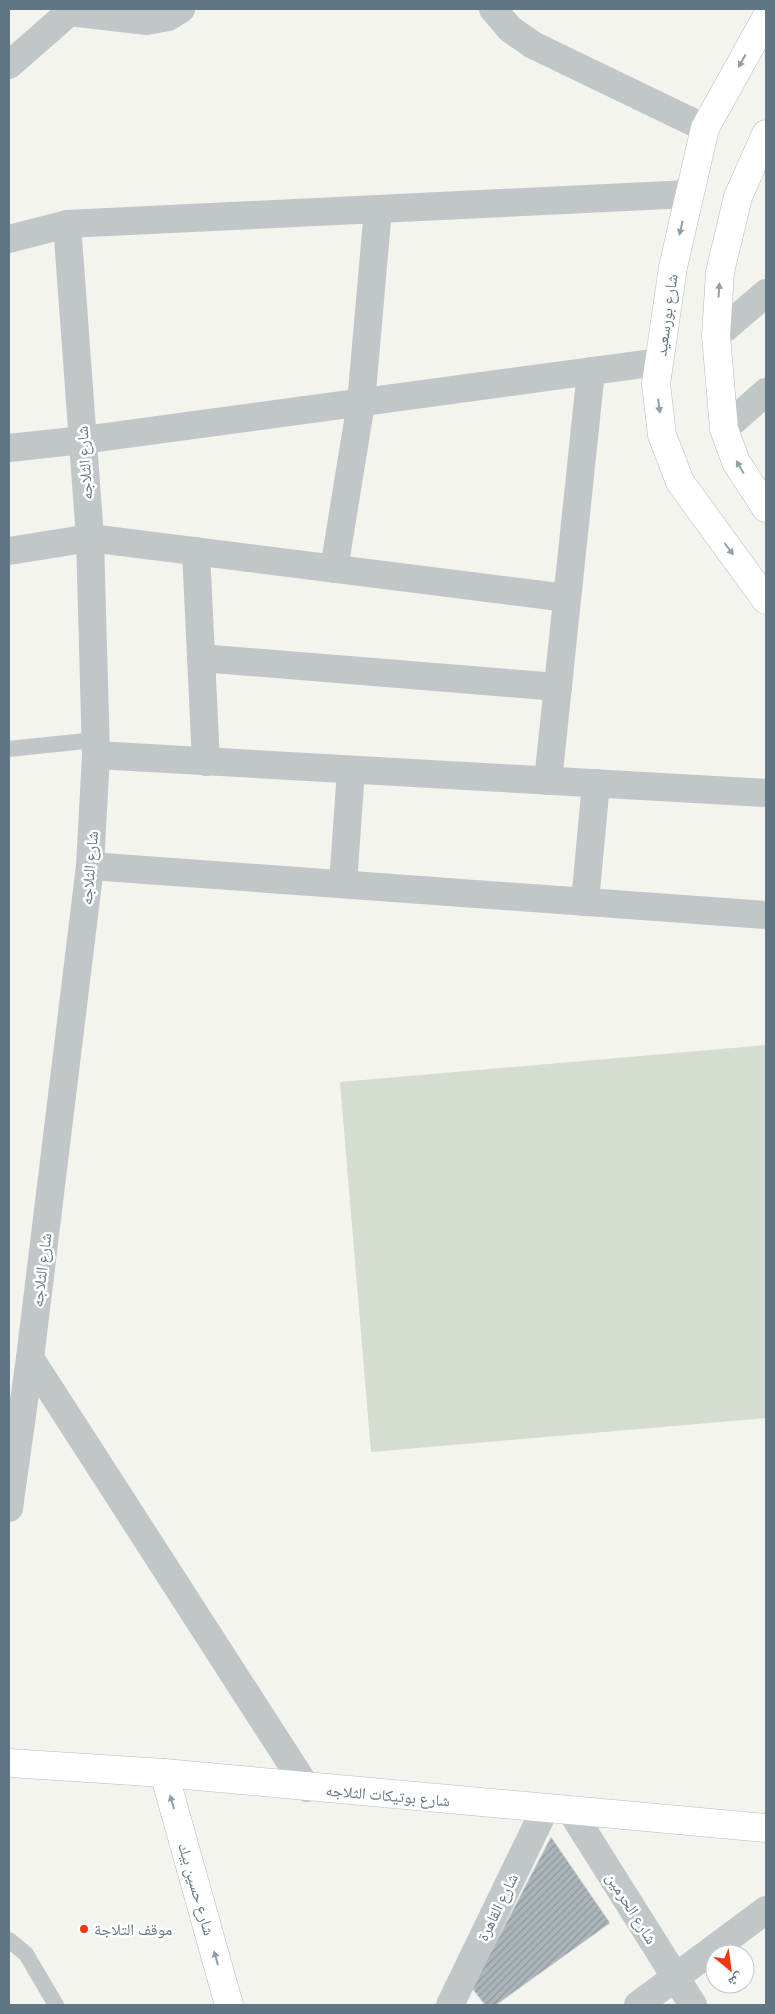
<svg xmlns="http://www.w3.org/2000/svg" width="775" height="2014" font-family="'Archivo Narrow','Noto Naskh Arabic',sans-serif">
  <defs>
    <pattern id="building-hatch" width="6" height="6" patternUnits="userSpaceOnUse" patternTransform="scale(1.25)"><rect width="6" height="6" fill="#acb5b9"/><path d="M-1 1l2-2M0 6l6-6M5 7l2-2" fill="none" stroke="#8f989c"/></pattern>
  </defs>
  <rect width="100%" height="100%" fill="#f4f4ef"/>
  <!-- pitch -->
  <path fill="#d5dcd0" d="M766 1045V1418L371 1452 340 1082Z"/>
  <!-- building -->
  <path fill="url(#building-hatch)" stroke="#d5d5d2" d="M551 1837 610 1923 496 2005H485L472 1988Z"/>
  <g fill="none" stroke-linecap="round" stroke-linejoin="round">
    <!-- secondary casing -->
    <g stroke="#b5bbbf" stroke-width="29">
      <g id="secondary">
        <path d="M766 18 705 128 673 267 656 384 662 435 680 482 766 600"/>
        <path d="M766 134 738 197 720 272 716 336 724 429 736 462 766 508"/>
        <path d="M9 1763 164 1773 766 1828"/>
        <path d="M164 1773 229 2005"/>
      </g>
    </g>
    <!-- service -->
    <g stroke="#c1c6c9" stroke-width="16">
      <path d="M9 749 95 740"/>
      <path d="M9 1940 26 1954 56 2005"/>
    </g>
    <!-- minor -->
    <g stroke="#c1c6c9" stroke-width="28">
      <path d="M493 9 510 29 533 45 705 128"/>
      <path d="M69 12 147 21 168 17 181 9"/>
      <path d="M9 65 73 9"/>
      <path d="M9 239 67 224 689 194"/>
      <path d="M716 336 766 293"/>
      <path d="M724 429 766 392"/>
      <path d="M9 448 83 440 659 362"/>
      <path d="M9 551 90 538 567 598"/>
      <path d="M196 551 206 762"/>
      <path d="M334 569 361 403 378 209"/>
      <path d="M201 658 558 687"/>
      <path d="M96 755 766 793"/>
      <path d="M548 781 591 371"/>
      <path d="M90 866 766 915"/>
      <path d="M343 884 351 770"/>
      <path d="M585 902 596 783"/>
      <path d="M30 1358 307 1788"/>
      <path d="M9 1508 30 1358 90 866 96 755 90 538 67 224"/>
      <path d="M571 1811 693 2005"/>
      <path d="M450 2005 545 1809"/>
      <path d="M638 2005 766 1910"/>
    </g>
    <!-- secondary -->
    <use href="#secondary" stroke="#fff" stroke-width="28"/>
  </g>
  <!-- one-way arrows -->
  <defs><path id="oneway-solid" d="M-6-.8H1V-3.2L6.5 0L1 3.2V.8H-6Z" transform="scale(1.25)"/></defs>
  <g fill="#909fa9">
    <use href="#oneway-solid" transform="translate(742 61) rotate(119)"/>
    <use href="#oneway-solid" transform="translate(681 228) rotate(103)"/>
    <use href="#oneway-solid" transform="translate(719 290) rotate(-86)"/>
    <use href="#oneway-solid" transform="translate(659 406) rotate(83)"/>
    <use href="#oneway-solid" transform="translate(740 467) rotate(-120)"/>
    <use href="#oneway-solid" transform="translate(729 549) rotate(53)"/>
    <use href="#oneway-solid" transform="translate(172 1802) rotate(-106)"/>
    <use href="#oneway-solid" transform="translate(216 1958) rotate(-106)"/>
  </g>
  <!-- markers -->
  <circle fill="#f4350f" stroke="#fff" stroke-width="2" cx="84" cy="1929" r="5"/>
  <g text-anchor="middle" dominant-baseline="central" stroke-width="5" stroke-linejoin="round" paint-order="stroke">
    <!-- street labels -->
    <g font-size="16" fill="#607684" stroke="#fff">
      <text transform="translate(666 315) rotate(-82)">شارع بورسعيد</text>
      <text transform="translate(84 463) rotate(-94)">شارع الثلاجه</text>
      <text transform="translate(89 868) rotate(-85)">شارع الثلاجه</text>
      <text transform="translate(41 1270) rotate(-83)">شارع الثلاجه</text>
      <text transform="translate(388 1795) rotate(5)">شارع بوتيكات الثلاجه</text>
      <text transform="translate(197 1889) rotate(74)">شارع حسين بيك</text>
      <text transform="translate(497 1907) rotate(-64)">شارع القاهرة</text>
      <text transform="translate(632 1908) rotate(58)">شارع الحرمين</text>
    </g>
    <!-- poi labels -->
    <g font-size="16" fill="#607684" stroke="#fff" text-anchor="start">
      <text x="94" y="1929">موقف التلاجة</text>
    </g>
  </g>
  <!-- border -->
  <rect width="775" height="2014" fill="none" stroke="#607684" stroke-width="20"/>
  <!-- north arrow -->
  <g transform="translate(730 1969) rotate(151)"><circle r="24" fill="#ffffff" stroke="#bfc8ce"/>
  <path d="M0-4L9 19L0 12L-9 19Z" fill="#f4350f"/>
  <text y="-8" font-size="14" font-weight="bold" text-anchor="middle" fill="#607684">ش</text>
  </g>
</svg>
